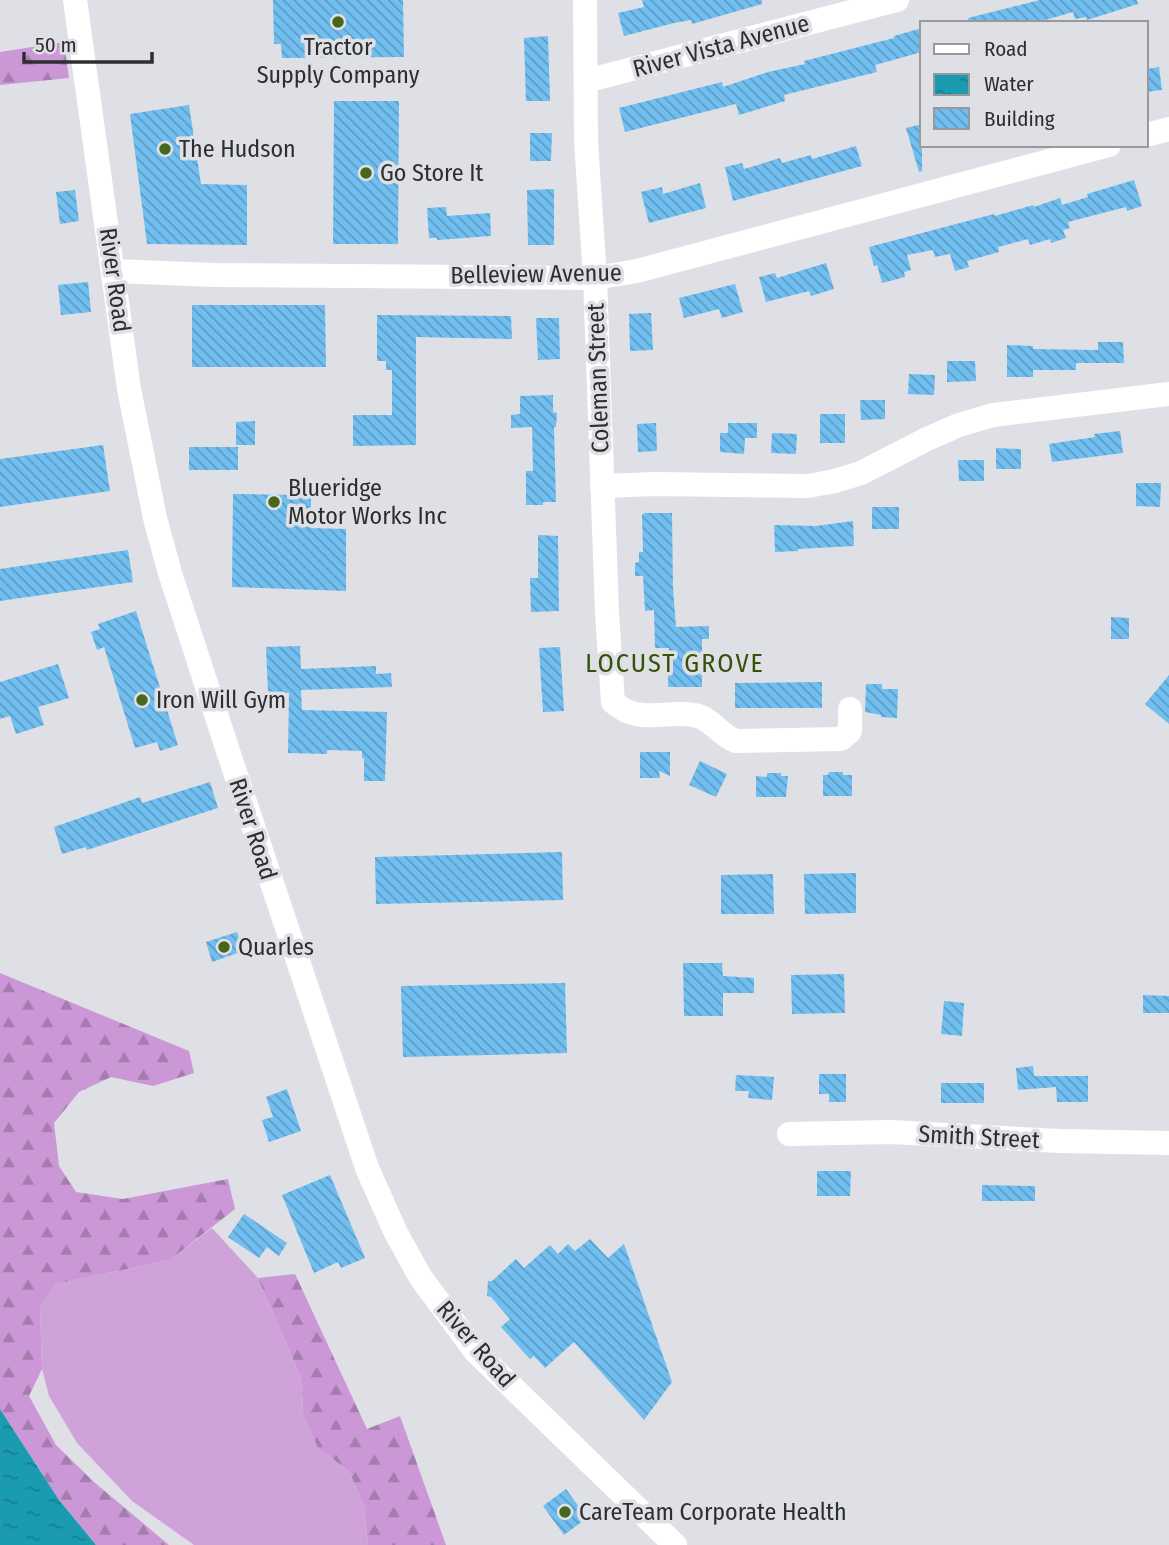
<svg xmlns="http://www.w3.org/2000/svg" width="1169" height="1545" font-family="'Fira Sans Condensed',sans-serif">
  <defs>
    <pattern id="forest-firs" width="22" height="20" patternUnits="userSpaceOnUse" patternTransform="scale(1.75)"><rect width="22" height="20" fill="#cb97d6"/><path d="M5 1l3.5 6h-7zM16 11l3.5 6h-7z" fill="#a57cae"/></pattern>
    <pattern id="water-ripples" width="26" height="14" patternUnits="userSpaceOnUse" patternTransform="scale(1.75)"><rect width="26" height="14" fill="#1a9baf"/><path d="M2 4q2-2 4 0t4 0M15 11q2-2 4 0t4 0" fill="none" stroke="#187f8f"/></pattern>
    <pattern id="building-back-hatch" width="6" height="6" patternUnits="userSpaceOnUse" patternTransform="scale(1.75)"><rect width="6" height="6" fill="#71bff1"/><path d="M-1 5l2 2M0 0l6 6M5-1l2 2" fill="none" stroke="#5d9cc4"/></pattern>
  </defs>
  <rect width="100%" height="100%" fill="#dee0e5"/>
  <!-- grass -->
  <path fill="#d0a2da" d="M212 1228 258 1278 302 1380 303 1414 318 1448 349 1471 364 1506 368 1545H194L132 1501 77 1443 49 1396 42 1369 40 1306 56 1284 170 1260Z"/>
  <!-- forest -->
  <g fill="url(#forest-firs)">
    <path d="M64 42 69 78 0 85V52Z"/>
    <path d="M0 973 189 1051 194 1073 153 1086 111 1077 79 1092 54 1123 59 1166 76 1192 123 1199 228 1179 235 1209 170 1260 56 1284 40 1306 42 1369 29 1396 56 1445 94 1482 169 1545H96L59 1500 0 1409Z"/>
    <path d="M295 1274 367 1429 400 1416 446 1545H368L364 1506 349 1471 318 1448 303 1414 302 1380 258 1278Z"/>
  </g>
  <!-- water -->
  <path fill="url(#water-ripples)" d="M0 1409 59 1500 96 1545H0Z"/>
  <!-- building -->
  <g fill="url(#building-back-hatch)">
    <path d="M273 0H403L404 57 282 58 281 44H274Z"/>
    <path d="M642 0H762V4L692 24 691 20 674 23 624 36 618 13 644 7Z"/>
    <path d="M1040 0H1137L1138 4 1087 20 1086 17 1075 19 1073 12 1035 23H969L968 18Z"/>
    <path d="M922 28V52L875 65 877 72 784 95 785 101 739 115 736 104 625 132 619 108 722 82 723 87 768 72 805 64 804 61 894 38V36Z"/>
    <path d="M548 36 550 101H526L524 38Z"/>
    <path d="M1159 67 1162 90 1146 92V69Z"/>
    <path d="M334 101H399L398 244H333Z"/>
    <path d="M189 105 201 184 247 185V245L147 244 130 114Z"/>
    <path d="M922 124V171L919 172 906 128Z"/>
    <path d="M530 133H552L551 161H530Z"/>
    <path d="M856 146 862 166 733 201 725 167 742 163 744 169 780 158 782 163 811 155 812 159Z"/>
    <path d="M1134 180 1142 206 1127 211 1126 207 1068 222 1070 228 1063 230 1066 238 1051 243 1050 239 1030 245 1028 239 998 247 999 252 967 261 969 267 955 271 950 254 935 257 933 250 907 255 911 270 904 272 905 277 882 283 877 265 874 266 869 247 994 214 995 216 1033 205 1034 207 1060 198 1062 205 1088 197 1087 194Z"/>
    <path d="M700 183 706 208 649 223 641 192 662 187 663 194Z"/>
    <path d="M554 189V245H528L527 190Z"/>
    <path d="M75 190 79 221 60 224 56 192Z"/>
    <path d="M446 207 447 216 490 213 491 236 437 240V238H429L427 208Z"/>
    <path d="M826 263 834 289 811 296 809 291 766 302 759 277 775 273 777 278Z"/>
    <path d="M88 282 91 312 61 315 58 285Z"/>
    <path d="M735 284 743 312 722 318 719 309 684 318 679 298Z"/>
    <path d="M192 305H325L326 367H192Z"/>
    <path d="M651 313 653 350 630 351 629 314Z"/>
    <path d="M377 315 511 316 512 339 416 337V445L353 446V415H392V370H386V361H377Z"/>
    <path d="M536 318H559L560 359 538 360Z"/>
    <path d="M1098 342H1123L1124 363H1076V370H1033V377H1007V345L1033 346V349L1098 350Z"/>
    <path d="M947 361H975L976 381 947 382Z"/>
    <path d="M909 374 935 375 934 395 908 394Z"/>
    <path d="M553 395V412L557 413 556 427H554L556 502H543V505H526V471H533L532 427 511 428V415L520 414V396Z"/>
    <path d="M860 400H885V419L861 420Z"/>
    <rect x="820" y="414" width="25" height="29"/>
    <path d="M255 421V445H236V422Z"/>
    <path d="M656 423 657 451 638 452 637 424Z"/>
    <path d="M728 423H757V438H745L744 454 720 452V433H728Z"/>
    <path d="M1120 431 1123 453 1052 462 1049 444 1095 437 1094 434Z"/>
    <path d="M772 433 797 434 796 454 771 453Z"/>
    <path d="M103 445 110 491 0 507V459Z"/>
    <rect x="189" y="447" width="49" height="23"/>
    <path d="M996 448 1021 449V469H996Z"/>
    <path d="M958 460H984V481H959Z"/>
    <path d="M1136 483H1161L1160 507 1136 506Z"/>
    <path d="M233 494 311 495V528L346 529V591L232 587Z"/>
    <rect x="872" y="507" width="27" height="22"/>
    <path d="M644 513H672L673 588 676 627 709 626V639H702V687H668L669 648H655L654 610 645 611 643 576H635V563L639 562V552H643L642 515Z"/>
    <path d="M853 521 854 546 798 549V551L775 552 774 525 816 526Z"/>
    <path d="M538 535 558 536 559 611 531 612 530 578H538Z"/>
    <path d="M128 550 133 582 0 601V569Z"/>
    <path d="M136 611 178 745 160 751 157 742 135 748 104 647 97 650 91 632 100 629 98 624Z"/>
    <path d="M1111 617 1129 618V639H1111Z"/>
    <path d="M300 646 301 669 376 666V674L391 673 392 687 301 690 302 710 387 712 385 781H364V758H362V751L327 750V754L288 753 289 693H268L266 647Z"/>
    <path d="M560 647 564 711 543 712 539 648Z"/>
    <path d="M58 664 69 698 38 707 44 725 16 734 10 716 0 719V682Z"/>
    <path d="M1169 675V724L1145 704Z"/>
    <path d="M822 682V708H735V683Z"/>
    <path d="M866 684H882V689H898L897 718 881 717V715L865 712Z"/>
    <path d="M640 752H670V776L659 771 660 778H640Z"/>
    <path d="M700 761 727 774 716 797 689 785Z"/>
    <path d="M829 772H843V775H852V796H823V775H828Z"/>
    <path d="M767 773H781V776H788L786 797H756V776L767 777Z"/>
    <path d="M210 782 218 808 87 850 86 847 62 854 54 827 140 797 142 803Z"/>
    <path d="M562 852 563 900 376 904 375 857Z"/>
    <path d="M856 873V913L805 914 804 874Z"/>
    <path d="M773 874 774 914H721V875Z"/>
    <path d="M237 932 243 951 212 962 206 942Z"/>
    <path d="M683 963H722L723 976 754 978V993H723V1016H684Z"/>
    <path d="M844 974 845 1013 792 1014 791 975Z"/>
    <path d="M565 983 567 1053 403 1057 401 986Z"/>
    <path d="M1143 995 1169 996V1013H1143Z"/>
    <path d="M944 1001 964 1003 962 1036 941 1034Z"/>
    <path d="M1033 1066 1034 1076H1088V1102H1057L1056 1087 1018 1090 1016 1068Z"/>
    <path d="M819 1074H846V1102H829V1094H819Z"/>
    <path d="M736 1075 774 1077 772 1100 748 1098 749 1091H735Z"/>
    <rect x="941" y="1083" width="43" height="20"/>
    <path d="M287 1089 301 1131 269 1142 262 1120 273 1117 266 1097Z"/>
    <path d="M817 1171H851L850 1196H817Z"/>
    <path d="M330 1175 365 1258 341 1268 338 1262 314 1273 282 1195Z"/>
    <path d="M982 1185 1035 1186V1201H982Z"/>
    <path d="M244 1214 287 1243 279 1256 267 1247 259 1258 228 1237Z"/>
    <path d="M590 1239 608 1258 624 1244 672 1382 644 1420 574 1342 545 1368 534 1356 530 1359 501 1327 510 1319 491 1297 487 1296 488 1281H492L516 1259 524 1268 550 1245 558 1254 568 1244 575 1251Z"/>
    <path d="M566 1489 587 1518 564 1535 543 1506Z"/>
  </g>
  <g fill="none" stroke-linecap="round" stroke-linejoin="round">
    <!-- minor -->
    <g stroke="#fff" stroke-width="24">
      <path d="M75 0 129 389 155 518 170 573 228 751 367 1168 396 1233 421 1278 476 1352 675 1545"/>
      <path d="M585 0 586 141 595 278 607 612 613 702C638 725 664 710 694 715 711 717 720 736 736 741L841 739 850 731V709"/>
      <path d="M586 81 897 0"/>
      <path d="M1146 135 1169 129"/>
      <path d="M114 271 214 275 595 278 637 271 1109 145"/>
      <path d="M602 486 655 484 808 486 835 481 861 473 927 439 959 425 993 415 1169 394"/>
      <path d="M789 1134 891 1132 1060 1141 1169 1143"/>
    </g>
  </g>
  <!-- markers -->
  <g fill="#48671c" stroke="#dee0e5" stroke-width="2.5">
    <circle cx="338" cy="22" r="7"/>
    <circle cx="165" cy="149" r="7"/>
    <circle cx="366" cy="173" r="7"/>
    <circle cx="274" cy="502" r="7"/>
    <circle cx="142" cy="700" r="7"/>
    <circle cx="224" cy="947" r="7"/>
    <circle cx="565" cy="1512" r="7"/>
  </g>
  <g text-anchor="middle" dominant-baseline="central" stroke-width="7" stroke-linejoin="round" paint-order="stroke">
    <!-- street labels -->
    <g font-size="24" fill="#2d2e2f" stroke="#dee0e5">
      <text transform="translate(721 46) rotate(-15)">River Vista Avenue</text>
      <text transform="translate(536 274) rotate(-1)">Belleview Avenue</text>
      <text transform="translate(115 280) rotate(82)">River Road</text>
      <text transform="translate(598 378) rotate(-92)">Coleman Street</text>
      <text transform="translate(253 829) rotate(72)">River Road</text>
      <text transform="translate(979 1137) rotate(3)">Smith Street</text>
      <text transform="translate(476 1344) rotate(49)">River Road</text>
    </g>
    <!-- poi labels -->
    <g font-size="24" fill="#2d2e2f" stroke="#dee0e5" text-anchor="start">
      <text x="338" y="47" text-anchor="middle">Tractor<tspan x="338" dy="28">Supply Company</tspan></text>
      <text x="179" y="149">The Hudson</text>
      <text x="380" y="173">Go Store It</text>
      <text x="288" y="488">Blueridge<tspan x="288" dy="28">Motor Works Inc</tspan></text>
      <text x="156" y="700">Iron Will Gym</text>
      <text x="238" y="947">Quarles</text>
      <text x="579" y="1512">CareTeam Corporate Health</text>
    </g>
    <!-- neighbourhood labels -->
    <g font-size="26" letter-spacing="2" fill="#365109" stroke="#dee0e5">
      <text x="675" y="663">LOCUST GROVE</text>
    </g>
  </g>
  <!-- legend -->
  <rect x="920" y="21" width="228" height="126" fill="#dee0e5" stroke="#97999c" stroke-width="2"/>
  <rect x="934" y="44" width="35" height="10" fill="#ffffff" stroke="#97999c" stroke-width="2"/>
  <text x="984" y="56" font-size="21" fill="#2d2e2f">Road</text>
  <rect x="934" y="74" width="35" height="21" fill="url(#water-ripples)" stroke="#97999c" stroke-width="2"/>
  <text x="984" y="91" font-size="21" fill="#2d2e2f">Water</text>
  <rect x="934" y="108" width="35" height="21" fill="url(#building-back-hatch)" stroke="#97999c" stroke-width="2"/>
  <text x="984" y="126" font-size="21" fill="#2d2e2f">Building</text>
  <!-- scale -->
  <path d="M24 52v10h128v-10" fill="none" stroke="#2d2e2f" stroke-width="3.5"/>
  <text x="35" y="52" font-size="21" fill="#2d2e2f" stroke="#dee0e5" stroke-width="5" paint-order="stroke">50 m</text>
</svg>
